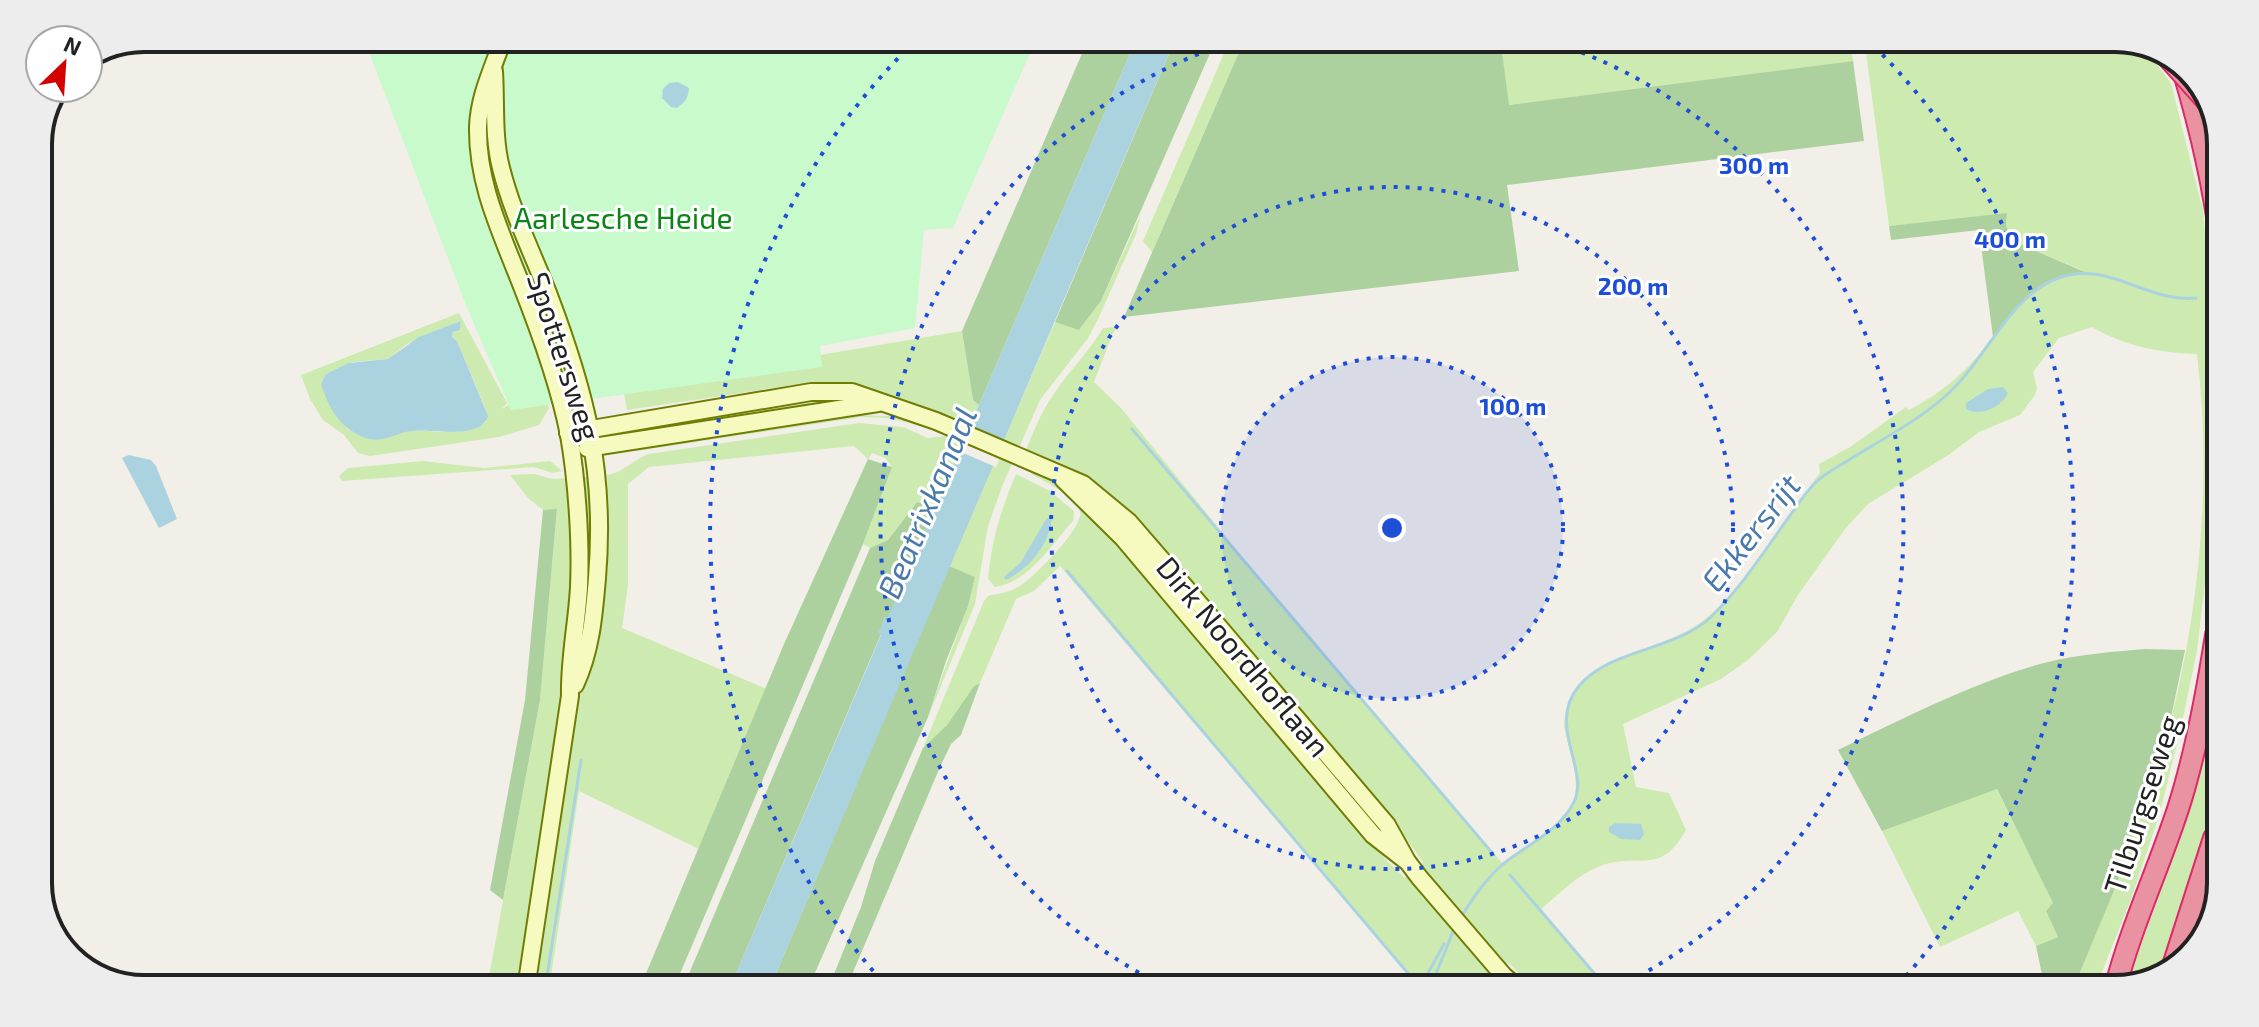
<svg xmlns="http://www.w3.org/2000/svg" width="2259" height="1027" font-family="'Exo 2',sans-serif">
  <rect width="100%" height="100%" fill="#f2efe9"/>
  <!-- grass -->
  <g fill="#cdebb0" fill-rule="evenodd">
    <path d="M1229 42 1243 43 1152 252 1143 241Z"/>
    <path d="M1501 44 1851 45 1853 61 1508 105Z"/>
    <path d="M1865 45 2143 46 2171 83 2203 211 2218 376 2217 479 2197 651 2180 732 2159 816 2131 899 2095 989H2073C2108 903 2145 817 2169 727 2200 608 2212 477 2197 354 2159 353 2125 346 2092 327L2059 338 2033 372 2037 388 2035 395 2020 415 1979 432 1950 454 1868 504 1845 529 1798 595 1777 632 1748 660 1721 679 1623 724 1636 787 1669 793 1686 830C1659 879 1637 850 1598 867 1577 875 1558 895 1541 909L1607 987H1528L1526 981 1509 963 1506 964 1498 959 1488 967 1492 976 1490 979 1495 986H1418L1060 566 1034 591 1016 599 980 683 974 686 947 725 923 748 984 601 988 596C998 593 1008 593 1018 587 1032 580 1084 527 1080 512 1077 497 1044 481 1031 474L1033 470 1057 484 1091 510 1382 848 1384 858 1405 878 1407 876 1417 882 1425 875 1421 865 1423 862 1408 841 1398 836 1143 532 1025 452C1033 433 1041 412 1053 395 1069 371 1089 352 1103 328L1118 327 1113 333 1094 382 1121 408 1256 574 1502 863C1523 848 1571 821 1575 795 1579 774 1568 747 1564 726 1568 656 1650 656 1697 625 1740 597 1787 516 1820 473L1819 464 1850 447 1906 407 1909 410C1935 396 1957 380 1977 357 2009 318 2027 277 2084 271L2015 242 2006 226 2007 214 1889 226Z"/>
    <path d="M1141 214 1136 234 1099 317 1088 338 1040 400 1003 484 988 526 975 604 928 717C943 670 963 625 975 578L949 566 1055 322 1080 329 1101 301Z"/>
    <path d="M459 313 507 403 502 409 542 385 549 408 539 425 499 437 370 456 358 453 344 435 323 420 310 399 301 375ZM461 321 460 330 453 332 452 337 457 341 486 410V422L473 429 442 432 414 430 373 440 347 429 327 374 353 362 388 359 407 344Z"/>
    <path d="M962 331 973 400 979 405 935 508 917 502 888 540 870 548 863 544 892 467 885 458 872 453 868 459 854 446 649 467 628 484V585L622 628 767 689 699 849 579 791 550 983 533 982 577 701 600 622 606 580 609 518 607 475C625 472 633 459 649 454L859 423 903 427 928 438 947 436 940 414 910 402 824 383 794 385 627 410 624 394 743 368Z"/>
    <path d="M831 397 854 399 630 434 629 429 771 409Z"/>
    <path d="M854 415 891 416 921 424V426L887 418 862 417 636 451 632 446Z"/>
    <path d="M423 461 484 468 550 461 562 471 552 473 534 467 342 481 339 476 348 468Z"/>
    <path d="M534 474 553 479 566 478C582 543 571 620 564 685 552 785 535 884 520 982H488L540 700 557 510H543L528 498 510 475Z"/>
    <path d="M1016 474 1050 491 1074 511 1073 521C1051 545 1029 582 995 587L988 579C992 539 1000 512 1016 474Z"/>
    <path d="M578 477H587C593 541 590 611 576 674Z"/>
    <path d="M2215 720 2214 815 2163 974 2126 986 2189 814Z"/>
    <path d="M1996 788 2052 899 2054 903 2046 911 2058 937 2036 946 2018 911 1940 947 1882 831Z"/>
    <path d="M2213 866C2213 912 2217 918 2187 956Z"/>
  </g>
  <!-- forest -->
  <g fill="#add19e">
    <path d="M1087 42H1135L979 405 973 400 962 331Z"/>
    <path d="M1174 42H1215L1101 301 1079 330 1055 322Z"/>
    <path d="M1243 43 1501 44 1509 105 1853 61 1864 141 1507 185 1519 271 1124 317Z"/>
    <path d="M2007 213 2006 226 2015 242 2085 272C2040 275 2019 304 1993 337L1979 230 1891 240 1889 226Z"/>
    <path d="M868 459 892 467 863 544 676 983H642L784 644Z"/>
    <path d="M917 502 935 508 888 618 885 617 879 633 881 634 732 983H685L870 548 888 540Z"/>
    <path d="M557 509 540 700 503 900 490 890 525 700 543 510Z"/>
    <path d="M949 566 975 577 968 606 946 661 928 717 810 984 772 983Z"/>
    <path d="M2145 649 2185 650 2169 727 2146 800 2115 888 2073 989H2045L2036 946 2058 937 2046 911 2053 903 1997 789 1882 831 1838 750C1902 719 1980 679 2048 662 2080 654 2112 652 2145 649Z"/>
    <path d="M980 683 961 735 951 744 940 767 848 984H830L861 907 875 861 923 748 947 725 974 686Z"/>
  </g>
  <!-- park -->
  <path fill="#c8facc" d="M364 39 1035 42 953 228 924 230 915 328 820 346 822 367 511 410 467 308Z"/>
  <!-- water -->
  <g fill="#aad3df">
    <path d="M1135 42H1174L772 983H732L881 635 878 633 885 617H888Z"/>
    <path d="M678 82 689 88C688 99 685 102 677 108L671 107 662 98 663 89 669 83Z"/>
    <path d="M461 321 460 330 453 332 452 337 457 341 488 416C480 441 431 428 412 431 394 433 381 445 363 437 339 427 329 408 321 384L326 374 349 363 388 359 419 337Z"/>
    <path d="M2003 387 2008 393C2002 407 1980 417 1966 409V403L1988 389Z"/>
    <path d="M129 455 151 460 156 466 177 519 159 528 122 458Z"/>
    <path d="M1052 516C1050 544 1031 567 1006 580L1004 577 1021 562 1046 519Z"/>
    <path d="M1616 823 1641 824 1644 834 1640 840 1621 839 1609 832V827Z"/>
  </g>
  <!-- pier -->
  <path fill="#f2efe9" d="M966 425 1006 442 996 467 956 450Z"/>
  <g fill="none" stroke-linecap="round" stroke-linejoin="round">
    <!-- stream -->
    <g stroke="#aad3df" stroke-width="3">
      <path d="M1132 429 1494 855"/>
      <path d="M1067 571 1412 978"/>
      <path d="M1510 875 1606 987"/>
      <path d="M1461 917C1473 898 1485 880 1502 865 1526 845 1560 831 1574 802 1590 769 1546 725 1579 686 1609 649 1675 651 1711 617 1742 587 1764 551 1789 517 1797 506 1805 493 1815 483 1826 472 1842 465 1855 456 1888 436 1926 416 1954 388 1990 352 2011 294 2061 277 2109 261 2148 303 2196 298"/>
      <path d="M546 983 581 760"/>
      <path d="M1421 986 1444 944"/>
      <path d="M1431 986 1455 927"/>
    </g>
    <!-- secondary casing -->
    <g stroke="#707d05" stroke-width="20">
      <g id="secondary">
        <path d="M503 39C493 68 479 96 478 127 477 184 501 232 521 284 540 332 559 384 569 435 577 481 581 541 579 587 577 624 569 660 570 696L527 982"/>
        <path d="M494 71C496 104 493 137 501 168 512 212 532 252 548 293 586 393 606 471 597 578 594 614 591 651 575 685"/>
        <path d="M568 433 811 392H852L936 421 1083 484 1129 522 1174 574 1387 825 1407 861 1419 877 1504 976 1517 987"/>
        <path d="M587 448 878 403"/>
        <path d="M1063 479 1123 538 1373 835 1405 860"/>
      </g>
    </g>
    <!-- highway casing -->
    <g stroke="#dc2a67" stroke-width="24">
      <g id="highway">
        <path d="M2184 73C2200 128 2213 181 2220 238"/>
        <path d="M2171 972 2214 838"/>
        <path d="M2115 989C2131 927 2158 870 2178 809 2196 753 2207 693 2216 635"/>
      </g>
    </g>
    <!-- secondary -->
    <use href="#secondary" stroke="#f7fabf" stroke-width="16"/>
    <!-- highway -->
    <use href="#highway" stroke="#e892a2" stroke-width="20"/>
    <!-- highway-bridge casing -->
    <g stroke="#dc2a67" stroke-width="24" stroke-linecap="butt">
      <path id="highway-bridge" d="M2165 54 2208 102"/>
    </g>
    <!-- highway-bridge -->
    <use href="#highway-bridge" stroke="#e892a2" stroke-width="20"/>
  </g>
  <!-- distance rings -->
  <circle cx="1392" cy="528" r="171" fill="#1d4ed8" fill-opacity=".12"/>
  <g fill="none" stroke="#1d4ed8" stroke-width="4" stroke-dasharray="4 8">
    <circle cx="1392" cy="528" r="171"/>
    <circle cx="1392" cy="528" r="341"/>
    <path d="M1160 984A512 512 0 0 1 1225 44M1559 44A512 512 0 0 1 1620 986"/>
    <path d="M881 980A682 682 0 0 1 914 42M1874 46A682 682 0 0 1 1899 984"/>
  </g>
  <g text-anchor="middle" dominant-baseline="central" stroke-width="6" stroke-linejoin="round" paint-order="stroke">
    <!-- park labels -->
    <g font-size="30" fill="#0c8416" stroke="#fff">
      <text x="623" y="217">Aarlesche Heide</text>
    </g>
    <!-- street labels -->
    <g font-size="30" fill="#222" stroke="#fff">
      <text transform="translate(565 356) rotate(72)">Spottersweg</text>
      <text transform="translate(1244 656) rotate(50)">Dirk Noordhoflaan</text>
      <text transform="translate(2141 804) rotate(-72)">Tilburgseweg</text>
    </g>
    <!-- water labels -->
    <g font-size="32" font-style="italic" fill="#4a7aab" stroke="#fff">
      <text transform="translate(926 502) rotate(-67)">Beatrixkanaal</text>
      <text transform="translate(1750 532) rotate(-52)">Ekkersrijt</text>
    </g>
  </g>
  <!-- crop -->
  <path d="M0 0H2259V1027H0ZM144 52H2115A92 92 0 0 1 2207 144V883A92 92 0 0 1 2115 975H144A92 92 0 0 1 52 883V144A92 92 0 0 1 144 52Z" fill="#ededed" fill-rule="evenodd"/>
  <path fill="none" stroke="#222" stroke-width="4" d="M144 52H2115A92 92 0 0 1 2207 144V883A92 92 0 0 1 2115 975H144A92 92 0 0 1 52 883V144A92 92 0 0 1 144 52Z"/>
  <circle cx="1392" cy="528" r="12" fill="#1d4ed8" stroke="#fff" stroke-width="4"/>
  <g font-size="24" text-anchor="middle" font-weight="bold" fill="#1d4ed8" stroke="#fff" stroke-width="6" stroke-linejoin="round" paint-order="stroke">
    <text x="1754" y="174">300 m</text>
    <text x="2010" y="248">400 m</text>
    <text x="1633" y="295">200 m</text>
    <text x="1513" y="415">100 m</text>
  </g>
  <!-- north arrow -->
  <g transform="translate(64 64) rotate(25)"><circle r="38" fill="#ffffff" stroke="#a7a7a7" stroke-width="2"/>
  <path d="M0-6L14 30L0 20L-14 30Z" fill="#d40000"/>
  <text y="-12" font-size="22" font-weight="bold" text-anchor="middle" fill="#222222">N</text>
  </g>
</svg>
